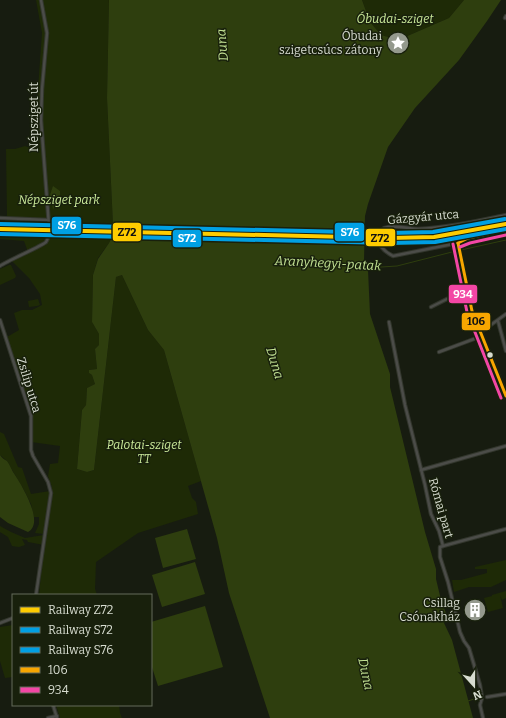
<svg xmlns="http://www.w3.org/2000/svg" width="506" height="718" font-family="Bitter,serif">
  <rect width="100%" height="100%" fill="#171c10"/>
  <!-- green -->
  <g fill="#1e2a06">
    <path d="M36 0H109L107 98 113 225 115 232 109 243 98 258 93 275 92 322 99 334V345L95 349 97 369 89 370V373L92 375 95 384 87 388 86 405 82 410 77 469 87 472 94 470 116 277 122 275 148 330 164 350 201 481 188 486 192 498 196 502 198 514 138 533 96 562 95 589 97 595H39L44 545 28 542 27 540 22 539 25 545 19 547 12 546 8 537 0 532V526L11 532 25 538 44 535V534L35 533 39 524V517H34L31 504 25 492 7 461 0 455V432L4 434 18 467 22 468 31 494 50 491 52 487 48 476 50 464 58 463 60 446 31 442V416L7 337 19 330 14 313 22 310H32L42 305 40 294 29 278 12 261 28 252 24 241 0 239V233L7 215 6 149H15L25 146 39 151 40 131H35L42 33Z"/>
    <path d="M362 0H464L449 18 405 37 392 38 381 35 370 22Z"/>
    <path d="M9 265H11L16 276 15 278 0 285V269Z"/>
    <path d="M38 299 40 305 37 306 29 307 28 301Z"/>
    <path d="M506 560V580L491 587H469L454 592 452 580H461L487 573V569H475V567Z"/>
    <path d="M506 591V598L502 600 500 595 503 608 488 612 484 598 492 596V595Z"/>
    <path d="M13 625V677L5 678 0 661V627Z"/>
    <path d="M56 705H119L120 713 122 718H60Z"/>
  </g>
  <!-- water -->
  <g fill="#2e3e0e">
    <path d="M109 0H362L370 22 381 35 392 38 405 37 449 18 464 0H501L487 21 459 60 415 108 388 147 368 204 365 216 364 261 368 270 370 314 390 374V387L425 532 436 569V579L441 600 447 616 444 623 452 640 473 718H270L229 593 217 538 164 350 148 330 122 275 116 277 94 470 87 472 77 469 82 410 86 405 87 388 95 384 92 375 89 373V370L97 369 95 349 99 345V334L92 322 93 275 98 259 109 243 115 232 113 225 107 98Z"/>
    <path d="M53 186 60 191V200L53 209 50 195Z"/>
    <path d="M0 455C2 458 4 459 7 461 10 465 12 471 15 475 22 486 45 523 28 532L8 523 0 517Z"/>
    <path d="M187 529 196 559 163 568 155 538Z"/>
    <path d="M195 562 205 594 162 607 152 575Z"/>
    <path d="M205 606 223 667 158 686 151 664V622Z"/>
  </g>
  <!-- pier -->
  <path fill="#171c10" d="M112 229 367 235V240L111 234Z"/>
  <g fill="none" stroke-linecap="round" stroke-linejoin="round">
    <!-- stream -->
    <g stroke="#2e3e0e" stroke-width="1">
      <path d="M366 268 397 266 452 252 506 240"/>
      <path d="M468 701 474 699"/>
    </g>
    <!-- street casing -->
    <g stroke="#32362c" stroke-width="4.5">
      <g id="street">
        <path d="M505 18 506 16"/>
        <path d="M0 218 48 220"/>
        <path d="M458 243 393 256C385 252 377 245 379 235 380 232 381 230 384 228 394 224 408 229 418 229 447 228 477 221 506 215"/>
        <path d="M0 266C7 261 44 245 46 242 49 238 49 230 49 226L41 120 42 89 47 33 41 0"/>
        <path d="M431 307 467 289"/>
        <path d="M0 320 31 416V450L33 456 48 482 51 493 36 595"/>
        <path d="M498 321 506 351"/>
        <path d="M389 322 405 405 425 485 431 514 439 531 443 546 440 547V557L448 582 460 632 464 641 469 648 480 685 482 698 480 705 483 718"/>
        <path d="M481 332 506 314"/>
        <path d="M439 352 482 336"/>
        <path d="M421 470 506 446"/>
        <path d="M443 546 506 529"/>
        <path d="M0 623 13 618"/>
        <path d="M487 697 506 694"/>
        <path d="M53 705 57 718"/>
        <path d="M48 718 57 716"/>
      </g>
    </g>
    <!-- secondary casing -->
    <g stroke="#32362c" stroke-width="5.5">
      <path id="secondary" d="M506 230 463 240 458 243V245L472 311 506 396"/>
    </g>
    <!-- street -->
    <use href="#street" stroke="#4b4c48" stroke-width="2.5"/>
    <!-- secondary -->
    <use href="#secondary" stroke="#555852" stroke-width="3.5"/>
    <!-- bus-1 casing -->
    <g stroke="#18200c" stroke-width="6">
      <g id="bus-1">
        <path d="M458 243 472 311 506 396"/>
        <path d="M458 243 468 238 506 230"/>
      </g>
    </g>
    <!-- bus-2 casing -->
    <g stroke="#18200c" stroke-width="6">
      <g id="bus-2">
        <path d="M453 244 467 312 501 398"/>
        <path d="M460 247 470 243 506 235"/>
      </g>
    </g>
    <!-- bus-1 -->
    <use href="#bus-1" stroke="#f7a600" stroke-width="3"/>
    <!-- bus-2 -->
    <use href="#bus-2" stroke="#f346a5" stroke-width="3"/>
    <!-- rail-1 casing -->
    <g stroke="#18200c" stroke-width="7">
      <path id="rail-1" d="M0 229 390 238 434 237 506 224"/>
    </g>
    <!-- rail-2 casing -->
    <g stroke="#18200c" stroke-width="7">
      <path id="rail-2" d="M0 234 390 243 435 242 506 229"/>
    </g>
    <!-- rail-3 casing -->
    <g stroke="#18200c" stroke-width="7">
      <path id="rail-3" d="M0 224 390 233 433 232 505 219"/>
    </g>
    <!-- rail-1 -->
    <use href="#rail-1" stroke="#fecc00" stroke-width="4"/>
    <!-- rail-2 -->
    <use href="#rail-2" stroke="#00a0e3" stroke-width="4"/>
    <!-- rail-3 -->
    <use href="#rail-3" stroke="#00a0e3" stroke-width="4"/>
  </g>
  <!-- icons -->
  <defs>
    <g id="sight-disc" transform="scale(1.15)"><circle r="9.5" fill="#94998d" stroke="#18200c"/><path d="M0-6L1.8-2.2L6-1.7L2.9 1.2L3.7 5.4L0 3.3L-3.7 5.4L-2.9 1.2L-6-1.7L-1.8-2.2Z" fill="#fff"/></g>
    <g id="building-disc" transform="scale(1.15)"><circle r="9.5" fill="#94998d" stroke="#18200c"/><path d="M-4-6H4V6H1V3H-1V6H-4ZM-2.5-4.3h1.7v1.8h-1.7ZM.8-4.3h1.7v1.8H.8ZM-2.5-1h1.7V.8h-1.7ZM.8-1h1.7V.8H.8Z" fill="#fff"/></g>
  </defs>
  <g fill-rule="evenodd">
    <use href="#sight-disc" x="398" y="43"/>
    <use href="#building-disc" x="475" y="610"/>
  </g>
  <!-- markers -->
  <circle fill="#d7dcd0" stroke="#18200c" stroke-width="1.5" cx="490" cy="355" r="3.5"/>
  <g text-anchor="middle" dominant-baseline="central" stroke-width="3" stroke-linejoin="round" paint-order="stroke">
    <!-- park labels -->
    <g font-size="12" font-style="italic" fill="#cbea9b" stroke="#18200c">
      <text x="395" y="19">Óbudai-sziget</text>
      <text x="59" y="200">Népsziget park</text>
      <text x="144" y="445">Palotai-sziget<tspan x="144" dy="14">TT</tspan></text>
    </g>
    <!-- poi labels -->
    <g font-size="12" fill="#d7dcd0" stroke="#18200c" text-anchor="end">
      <text x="382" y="36">Óbudai<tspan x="382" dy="14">szigetcsúcs zátony</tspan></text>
      <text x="460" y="603">Csillag<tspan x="460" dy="14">Csónakház</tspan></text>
    </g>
    <!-- street labels -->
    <g font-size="12" fill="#d7dcd0" stroke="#18200c">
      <text transform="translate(34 117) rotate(-90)">Népsziget út</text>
      <text transform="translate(423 217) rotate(-5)">Gázgyár utca</text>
      <text transform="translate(29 385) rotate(73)">Zsilip utca</text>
      <text transform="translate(441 508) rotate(74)">Római part</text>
    </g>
    <!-- water labels -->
    <g font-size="13" font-style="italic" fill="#c1e092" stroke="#18200c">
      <text transform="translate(222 45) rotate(-95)">Duna</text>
      <text transform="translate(328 263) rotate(3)">Aranyhegyi-patak</text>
      <text transform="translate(275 363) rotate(73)">Duna</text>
      <text transform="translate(366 674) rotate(78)">Duna</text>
    </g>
  </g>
  <g stroke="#18200c" stroke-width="1.5">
    <rect x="51" y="216" width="31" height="19" rx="4" fill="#00a0e3"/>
    <rect x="112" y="222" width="30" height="20" rx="4" fill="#fecc00"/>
    <rect x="334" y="222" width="31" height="20" rx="4" fill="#00a0e3"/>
    <rect x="365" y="228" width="31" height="19" rx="4" fill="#fecc00"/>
    <rect x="172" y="229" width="30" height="19" rx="4" fill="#00a0e3"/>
    <rect x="448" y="284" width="30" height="20" rx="4" fill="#f346a5"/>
    <rect x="461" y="312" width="30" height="19" rx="4" fill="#f7a600"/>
  </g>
  <g font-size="11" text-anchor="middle" font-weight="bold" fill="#fff">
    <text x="67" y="229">S76</text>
    <text x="350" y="236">S76</text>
    <text x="187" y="242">S72</text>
    <text x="463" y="298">934</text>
  </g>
  <g font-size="11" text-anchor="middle" font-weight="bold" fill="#111">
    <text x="127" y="236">Z72</text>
    <text x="380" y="242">Z72</text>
    <text x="476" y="325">106</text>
  </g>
  <!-- legend -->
  <rect x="12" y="594" width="140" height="112" fill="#18200c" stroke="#646b5a"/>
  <rect x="20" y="607" width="20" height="6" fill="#fecc00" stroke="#646b5a"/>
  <text x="48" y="614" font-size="12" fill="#d7dcd0">Railway Z72</text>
  <rect x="20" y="627" width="20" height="6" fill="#00a0e3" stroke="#646b5a"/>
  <text x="48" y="634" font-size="12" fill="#d7dcd0">Railway S72</text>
  <rect x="20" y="647" width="20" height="6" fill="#00a0e3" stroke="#646b5a"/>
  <text x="48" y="654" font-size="12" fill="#d7dcd0">Railway S76</text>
  <rect x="20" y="667" width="20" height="6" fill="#f7a600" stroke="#646b5a"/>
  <text x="48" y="674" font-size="12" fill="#d7dcd0">106</text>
  <rect x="20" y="687" width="20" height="6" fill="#f346a5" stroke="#646b5a"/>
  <text x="48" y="694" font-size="12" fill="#d7dcd0">934</text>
  <!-- north arrow -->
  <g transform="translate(474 686) rotate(159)" stroke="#18200c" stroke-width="3" paint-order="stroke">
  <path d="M0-3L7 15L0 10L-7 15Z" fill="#d7dcd0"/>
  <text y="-6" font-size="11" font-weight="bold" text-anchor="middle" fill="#d7dcd0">N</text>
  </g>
</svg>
